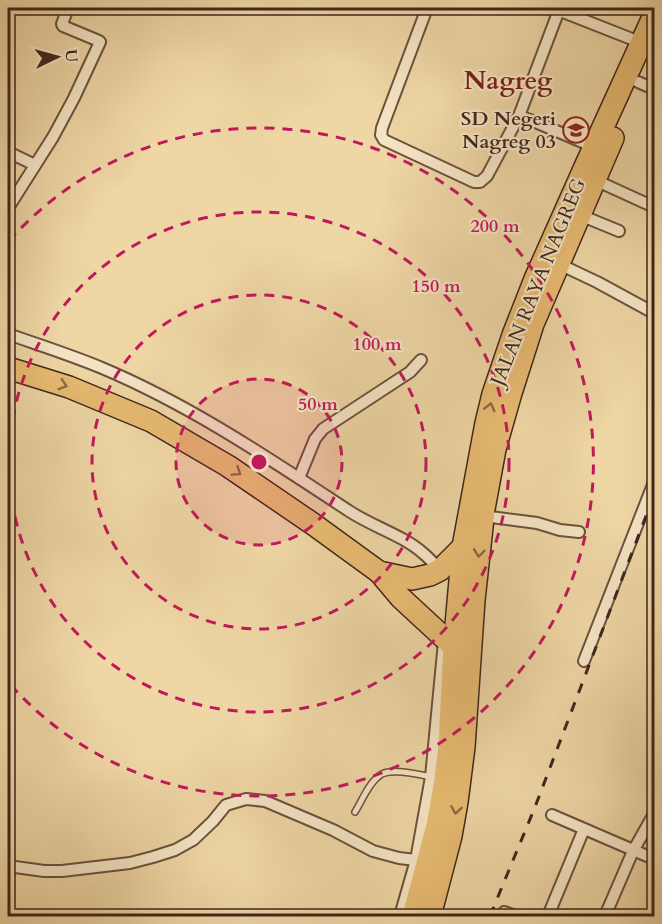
<svg xmlns="http://www.w3.org/2000/svg" width="662" height="924" font-family="Cardo,serif">
  <rect width="100%" height="100%" fill="#efd6a5"/>
  <filter id="stains"><feTurbulence type="fractalNoise" baseFrequency=".00333" numOctaves="4"/><feColorMatrix values="0 0 0 0 .2 0 0 0 0 .09 0 0 0 0 .02 0 0 0 .5 -.17"/></filter>
  <radialGradient id="worn" r=".72"><stop offset=".6" stop-color="#630" stop-opacity="0"/><stop offset="1" stop-color="#630" stop-opacity=".3"/></radialGradient>
  <g fill="none" stroke-linecap="round" stroke-linejoin="round">
    <!-- lane casing -->
    <g stroke="#6b523f" stroke-width="8">
      <path id="lane" d="M355 812C362 801 368 784 379 776 389 767 418 774 431 777"/>
    </g>
    <!-- street casing -->
    <g stroke="#6b523f" stroke-width="14">
      <g id="street">
        <path d="M427 8 382 128 381 135 384 140 474 182H480L487 176 519 116 533 121 594 147"/>
        <path d="M553 8 642 43"/>
        <path d="M638 82 654 89"/>
        <path d="M519 116 559 10"/>
        <path d="M8 152 35 165"/>
        <path d="M595 180 654 207"/>
        <path d="M8 208 53 137 74 98 100 42 99 41 63 26 62 24 68 8"/>
        <path d="M580 215 619 231"/>
        <path d="M559 264 597 282 654 313"/>
        <path d="M8 334C39 345 71 355 102 368 190 405 270 459 349 511 373 527 403 535 424 554 430 559 435 565 440 570"/>
        <path d="M299 478 315 439 323 429 410 372 421 360"/>
        <path d="M653 514 654 515"/>
        <path d="M483 516 537 523 560 530 579 532"/>
        <path d="M584 661 654 482"/>
        <path d="M552 815 654 859"/>
        <path d="M8 866 44 871H62L130 863 153 857 175 850 193 840 213 821 226 805 246 799 265 801 333 830 373 851 399 858 416 860"/>
        <path d="M504 912 516 916"/>
        <path d="M400 916 416 860 431 777 444 642"/>
        <path d="M548 916 584 829"/>
        <path d="M605 916 633 851 654 814"/>
      </g>
    </g>
    <!-- highway casing -->
    <g stroke="#3f261d" stroke-width="24">
      <g id="highway">
        <path d="M8 368 69 387 151 421 228 466 313 524 379 572 412 579 430 575 440 570 463 547"/>
        <path d="M379 572 401 598 454 647"/>
        <path d="M413 916 437 826 445 780 449 745 454 647 463 547 486 423 493 394 513 335 535 279 584 169 654 15"/>
        <path d="M430 916 451 836 457 802 464 747 474 600 484 509 495 449 511 393 533 324 613 138"/>
      </g>
    </g>
    <!-- lane -->
    <use href="#lane" stroke="#f5e4c4" stroke-width="5"/>
    <!-- street -->
    <use href="#street" stroke="#f5e4c4" stroke-width="10"/>
    <!-- highway -->
    <use href="#highway" stroke="#e8bb72" stroke-width="21"/>
    <!-- rail -->
    <path stroke="#3f261d" stroke-width="3" stroke-dasharray="10 10" stroke-linecap="butt" d="M490 916 535 807 654 495"/>
  </g>
  <!-- one-way arrows -->
  <defs><path id="oneway-chevron" d="M-2-3.5L2.5 0L-2 3.5" fill="none" stroke-width="1.6" stroke-linecap="round" stroke-linejoin="round" transform="scale(1.5)"/></defs>
  <g stroke="#8b6943">
    <use href="#oneway-chevron" transform="translate(63 385) rotate(18)"/>
    <use href="#oneway-chevron" transform="translate(490 407) rotate(-76)"/>
    <use href="#oneway-chevron" transform="translate(237 472) rotate(34)"/>
    <use href="#oneway-chevron" transform="translate(479 553) rotate(97)"/>
    <use href="#oneway-chevron" transform="translate(456 810) rotate(99)"/>
  </g>
  <!-- distance rings -->
  <circle cx="259" cy="462" r="83" fill="#c2185b" fill-opacity=".12"/>
  <g fill="none" stroke="#c2185b" stroke-width="3" stroke-dasharray="10 8">
    <circle cx="259" cy="462" r="83"/>
    <circle cx="259" cy="462" r="167"/>
    <circle cx="259" cy="462" r="250"/>
    <path d="M9 241A334 334 0 1 1 9 683"/>
  </g>
  <!-- icons -->
  <defs>
    <g id="school-ring" transform="scale(1.35)"><circle r="9.5" fill="#f5e4c4" stroke="#8f2418" stroke-width="1.5"/><path d="M0-5L7-2L0 1L-7-2ZM-4 1L0 2.5L4 1V4Q0 6-4 4Z" fill="#8f2418"/></g>
  </defs>
  <g fill-rule="evenodd">
    <use href="#school-ring" x="576" y="130"/>
  </g>
  <g text-anchor="middle" dominant-baseline="central" stroke-width="4.5" stroke-linejoin="round" paint-order="stroke">
    <!-- poi labels -->
    <g font-size="20" font-weight="bold" fill="#3f261d" stroke="#f5e4c4" text-anchor="end">
      <text x="556" y="118">SD Negeri<tspan x="556" dy="23">Nagreg 03</tspan></text>
    </g>
    <!-- street labels -->
    <g font-size="20" fill="#3f261d" stroke="#f5e4c4">
      <text transform="translate(538 282) rotate(-68)">JALAN RAYA NAGREG</text>
    </g>
    <!-- district labels -->
    <g font-size="26" font-weight="bold" fill="#7a1f14" stroke="#f5e4c4">
      <text x="508" y="80">Nagreg</text>
    </g>
  </g>
  <circle cx="259" cy="462" r="9" fill="#c2185b" stroke="#f5e4c4" stroke-width="3"/>
  <g font-size="18" text-anchor="middle" font-weight="bold" fill="#c2185b" stroke="#f5e4c4" stroke-width="4.5" stroke-linejoin="round" paint-order="stroke">
    <text x="495" y="232">200 m</text>
    <text x="436" y="292">150 m</text>
    <text x="377" y="350">100 m</text>
    <text x="318" y="410">50 m</text>
  </g>
  <!-- margin -->
  <rect width="662" height="924" fill="none" stroke="#efd6a5" stroke-width="30"/>
  <rect x="9" y="9" width="644" height="906" fill="none" stroke="#3f261d" stroke-width="3"/>
  <rect x="15" y="15" width="632" height="894" fill="none" stroke="#3f261d" stroke-width="1.5"/>
  <!-- north arrow -->
  <g transform="translate(57 57) rotate(85)" stroke="#f5e4c4" stroke-width="4.5" paint-order="stroke">
  <path d="M0-4.5L10 22L0 15L-10 22Z" fill="#3f261d"/>
  <text y="-9" font-size="16" font-weight="bold" text-anchor="middle" fill="#3f261d">U</text>
  </g>
  <rect width="100%" height="100%" filter="url(#stains)"/>
  <rect width="100%" height="100%" fill="url(#worn)"/>
</svg>
